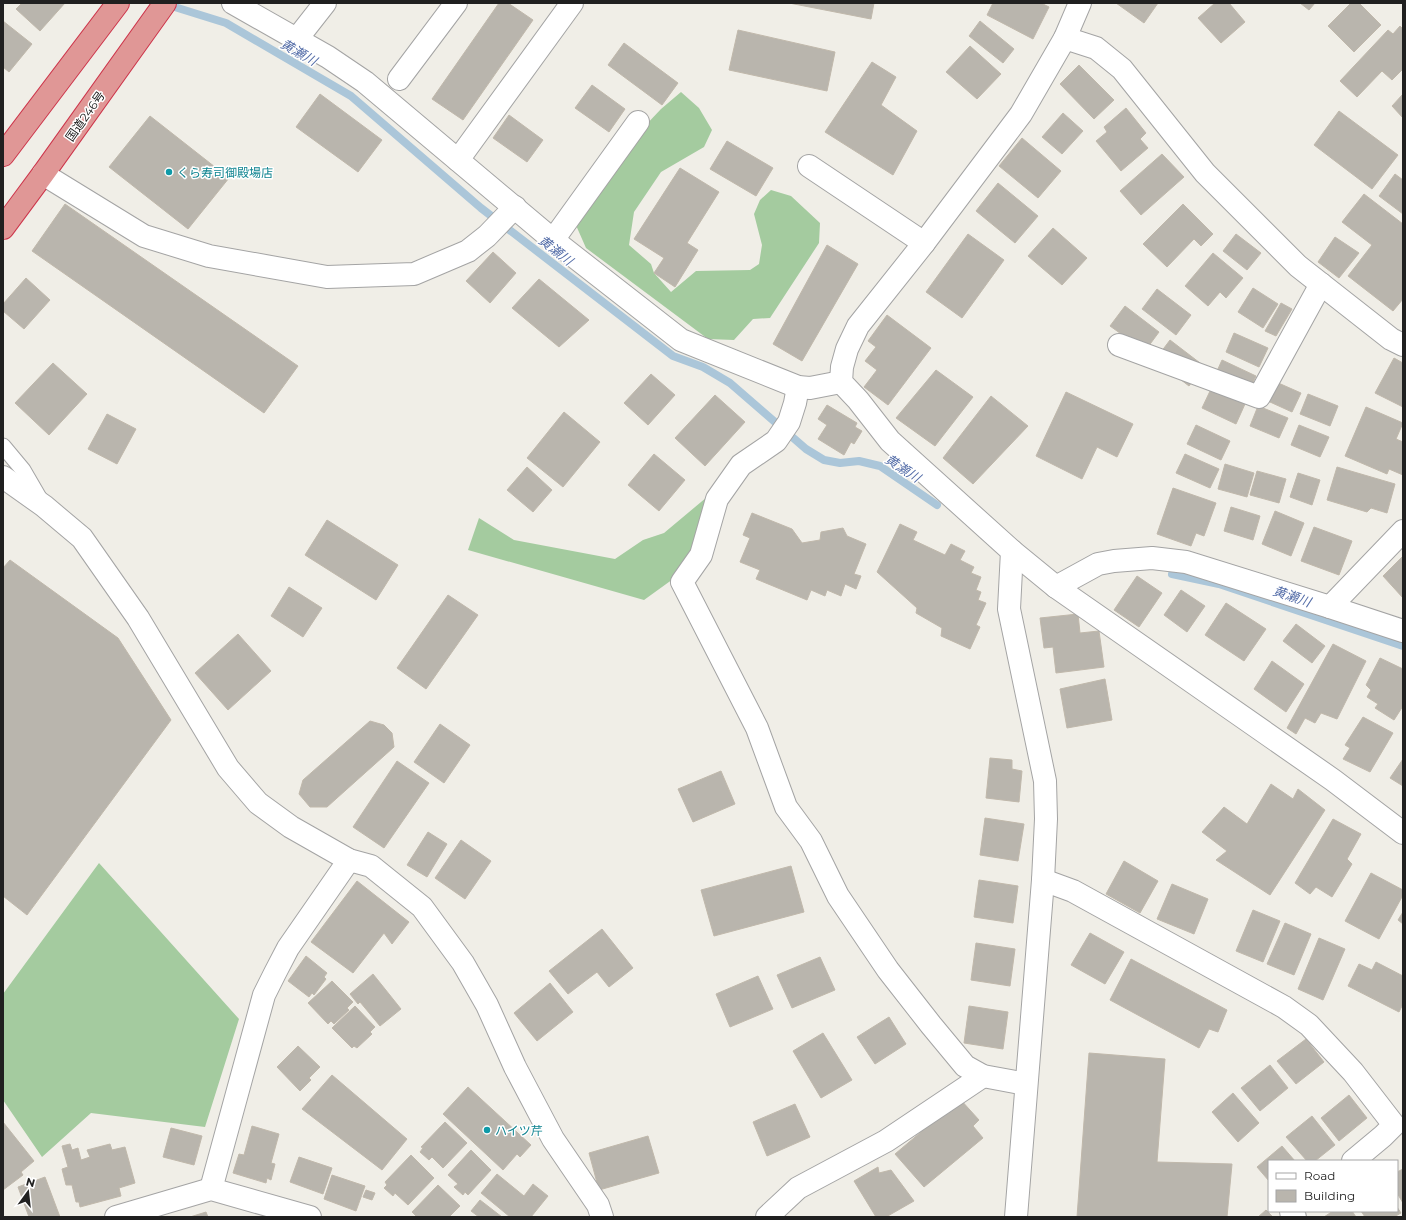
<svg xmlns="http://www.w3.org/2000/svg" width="1406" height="1220" font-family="Montserrat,'Noto Sans JP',sans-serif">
  <rect width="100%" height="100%" fill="#f0eee7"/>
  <!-- forest -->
  <g fill="#a4cb9f">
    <path d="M681 92 699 108 712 130 704 147 661 172 634 212 629 245 651 264 654 273 671 292 696 271 750 270 759 264 762 245 754 214 760 200 771 190 791 196 820 223 819 243 770 318 753 319 734 340 708 339 586 248 575 223 626 146 661 109Z"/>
    <path d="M707 497 697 547 680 574 644 600 468 550 479 518 514 540 615 559 643 540 664 533Z"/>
    <path d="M99 863 239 1019 205 1127 91 1113 42 1157 3 1100V994Z"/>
  </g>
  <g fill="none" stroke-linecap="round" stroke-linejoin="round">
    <!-- stream -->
    <g stroke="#abc6d9" stroke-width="8">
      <path d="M165 4 226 23 351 96 481 208 673 356 703 367 730 383 806 449 824 460 840 463 859 461 880 466 937 505"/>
      <path d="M1172 574 1219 584 1403 646"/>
    </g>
  </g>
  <!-- building -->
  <g fill="#b9b5ad" stroke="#c0b8ab">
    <path d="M22 3H65L40 31 16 9Z"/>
    <path d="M499 3H508L533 20 463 120 432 99Z"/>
    <path d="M789 3H874L871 19Z"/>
    <path d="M993 3H1041L1049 7 1033 39 987 15Z"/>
    <path d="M1116 3H1158L1144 23Z"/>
    <path d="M1215 3H1229L1245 22 1221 43 1198 18Z"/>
    <path d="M1300 3H1315L1309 10Z"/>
    <path d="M1351 3H1359L1381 25 1354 52 1328 26Z"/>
    <path d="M3 21 32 44 9 72 3 67Z"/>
    <path d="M980 21 1014 49 1003 63 969 36Z"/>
    <path d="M1400 26 1403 29V69L1392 80 1382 71 1357 97 1340 81 1388 30 1393 34Z"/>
    <path d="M738 30 835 52 827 91 729 70Z"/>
    <path d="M624 43 678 83 662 105 608 65Z"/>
    <path d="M970 46 1001 74 977 99 946 72Z"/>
    <path d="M872 62 896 77 881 105 917 131 893 175 825 132Z"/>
    <path d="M1079 65 1114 100 1094 119 1060 84Z"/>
    <path d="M592 85 625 109 609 132 575 108Z"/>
    <path d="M320 94 382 140 358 172 296 127Z"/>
    <path d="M1403 94V118L1392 106Z"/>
    <path d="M1126 108 1146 133 1140 139 1148 148 1121 171 1096 141 1107 132 1104 127Z"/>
    <path d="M1339 111 1398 155 1372 189 1314 145Z"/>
    <path d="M1063 113 1083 131 1062 154 1042 137Z"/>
    <path d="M509 115 543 140 527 162 493 138Z"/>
    <path d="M150 116 229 178 188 229 109 167Z"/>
    <path d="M1022 138 1061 171 1038 198 999 166Z"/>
    <path d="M727 141 773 168 756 196 710 169Z"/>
    <path d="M1162 154 1184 177 1141 215 1120 191Z"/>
    <path d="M680 168 719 192 687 243 698 250 675 287 654 273 664 258 634 239Z"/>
    <path d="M1395 174 1403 180V214L1379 196Z"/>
    <path d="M998 183 1038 216 1015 243 976 211Z"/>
    <path d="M1364 194 1403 224V299L1393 311 1348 276 1372 245 1342 222Z"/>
    <path d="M65 204 298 366 264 413 32 251Z"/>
    <path d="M1183 204 1213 234 1201 246 1194 239 1167 267 1143 244Z"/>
    <path d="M1053 228 1087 258 1062 285 1028 256Z"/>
    <path d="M968 234 1004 260 962 318 926 292Z"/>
    <path d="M1236 234 1261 253 1247 270 1223 251Z"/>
    <path d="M1335 237 1359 253 1339 278 1318 262Z"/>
    <path d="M827 245 858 264 802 361 773 344Z"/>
    <path d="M493 252 516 273 490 303 466 281Z"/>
    <path d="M1213 253 1243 278 1226 298 1220 292 1208 306 1185 286Z"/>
    <path d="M26 278 50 300 24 329 3 311V304Z"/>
    <path d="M539 279 589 320 559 347 512 308Z"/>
    <path d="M1253 288 1278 304 1263 328 1238 312Z"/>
    <path d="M1157 289 1191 315 1176 335 1142 309Z"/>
    <path d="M1281 303 1292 309 1276 336 1265 331Z"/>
    <path d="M1125 306 1159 332 1145 351 1110 326Z"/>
    <path d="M887 315 931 348 888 405 864 387 877 370 865 361 876 347 868 341Z"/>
    <path d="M1234 333 1268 348 1259 367 1226 352Z"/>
    <path d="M1170 340 1204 366 1189 386 1155 360Z"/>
    <path d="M1394 358 1403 363V407L1375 393Z"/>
    <path d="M1222 360 1256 376 1247 395 1213 380Z"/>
    <path d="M53 363 87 394 49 435 15 403Z"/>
    <path d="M936 370 973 397 935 446 896 418Z"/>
    <path d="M651 374 675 395 648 425 624 403Z"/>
    <path d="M1267 378 1301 393 1292 412 1259 397Z"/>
    <path d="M1211 389 1245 404 1236 424 1202 408Z"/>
    <path d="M1066 392 1133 424 1117 457 1097 447 1082 479 1036 456Z"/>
    <path d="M1308 394 1338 406 1330 426 1300 414Z"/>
    <path d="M715 395 745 422 705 466 675 438Z"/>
    <path d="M991 396 1028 426 973 484 943 458Z"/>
    <path d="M827 405 857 423 855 427 862 431 854 444 851 442 844 455 818 439 827 425 818 419Z"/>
    <path d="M1258 406 1288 418 1279 438 1250 426Z"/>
    <path d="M1366 407 1403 423 1396 439 1403 442V475L1389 469 1387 474 1345 456Z"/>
    <path d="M564 412 600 442 563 487 527 458Z"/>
    <path d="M107 414 136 429 117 464 88 449Z"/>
    <path d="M1196 425 1230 441 1221 460 1187 444Z"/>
    <path d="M1299 425 1329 437 1320 457 1291 445Z"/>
    <path d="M654 454 685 480 659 511 628 485Z"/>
    <path d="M1185 454 1219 469 1210 488 1176 473Z"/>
    <path d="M1225 464 1254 473 1247 497 1218 489Z"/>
    <path d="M527 467 552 490 533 512 507 490Z"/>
    <path d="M1337 467 1395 484 1387 513 1371 508 1367 512 1327 500Z"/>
    <path d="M1257 471 1286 479 1279 503 1250 495Z"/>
    <path d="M1298 473 1320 480 1312 505 1290 497Z"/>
    <path d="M1173 488 1216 503 1204 536 1196 533 1191 546 1157 534Z"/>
    <path d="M1231 507 1260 516 1253 540 1224 531Z"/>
    <path d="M1275 511 1304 523 1291 556 1262 544Z"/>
    <path d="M752 513 792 529 802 543 820 540 821 532 843 528 847 536 866 544 854 574 861 576 856 589 845 584 841 596 827 590 825 596 811 590 807 600 756 579 760 570 740 562 750 538 743 535Z"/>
    <path d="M327 520 398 565 376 600 305 555Z"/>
    <path d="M900 524 917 532 913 540 945 555 951 544 965 551 960 560 974 567 971 573 981 577 976 590 981 592 978 600 986 603 976 625 980 627 970 649 941 636 942 628 916 613 917 608 877 572Z"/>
    <path d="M1314 527 1352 541 1339 575 1301 561Z"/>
    <path d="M1403 556V598L1383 576Z"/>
    <path d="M10 560 118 638 171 720 27 915 3 896V568Z"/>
    <path d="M1137 576 1162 593 1139 627 1114 610Z"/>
    <path d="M289 587 322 608 303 637 271 616Z"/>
    <path d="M1181 590 1205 606 1187 632 1164 615Z"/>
    <path d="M448 595 478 615 426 689 397 668Z"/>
    <path d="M1226 603 1266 629 1244 661 1205 635Z"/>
    <path d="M1078 614 1080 633 1099 631 1104 667 1056 673 1053 647 1044 648 1040 618Z"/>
    <path d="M1296 624 1325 646 1312 663 1283 641Z"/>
    <path d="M238 634 271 671 228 710 195 673Z"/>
    <path d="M1333 644 1366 661 1337 719 1321 713 1315 723 1305 718 1296 734 1287 728Z"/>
    <path d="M1380 658 1403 669V706L1394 720 1375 708 1378 704 1367 697 1371 690 1366 685Z"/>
    <path d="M1272 661 1304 684 1286 712 1254 689Z"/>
    <path d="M1105 679 1112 720 1067 728 1060 689Z"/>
    <path d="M1363 717 1393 733 1370 772 1343 759 1350 748 1345 745Z"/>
    <path d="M370 721 384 725 392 733 394 747 327 807H310L299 794 303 780Z"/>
    <path d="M440 724 470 745 444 783 414 762Z"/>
    <path d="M990 758 1012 760V769L1022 771 1019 802 986 798Z"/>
    <path d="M1403 759V786L1390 778Z"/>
    <path d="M397 761 429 783 384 848 353 827Z"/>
    <path d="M721 771 735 804 693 822 678 789Z"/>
    <path d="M1271 784 1293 799 1298 789 1325 810 1270 895 1216 860 1227 851 1202 832 1224 807 1247 824Z"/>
    <path d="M985 818 1024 824 1018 861 980 855Z"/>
    <path d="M1333 819 1361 834 1347 859 1352 864 1332 897 1316 887 1310 894 1295 883Z"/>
    <path d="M428 832 447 844 427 877 407 865Z"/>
    <path d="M461 840 491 861 465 899 435 878Z"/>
    <path d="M1124 861 1158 881 1140 913 1106 894Z"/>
    <path d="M791 866 804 912 714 936 701 890Z"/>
    <path d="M1371 873 1403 890V895L1379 939 1345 921Z"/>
    <path d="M979 880 1018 886 1013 923 974 917Z"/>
    <path d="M357 881 409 922 392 944 384 933 353 973 311 942Z"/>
    <path d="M1172 884 1208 899 1194 934 1157 919Z"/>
    <path d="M1253 910 1280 921 1263 962 1236 951Z"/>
    <path d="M1403 912V924L1398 920Z"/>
    <path d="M1285 923 1311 934 1294 975 1267 964Z"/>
    <path d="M602 929 633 968 609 987 597 972 568 994 549 971Z"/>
    <path d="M1090 933 1124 952 1105 984 1071 965Z"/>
    <path d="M1319 938 1345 949 1323 1000 1298 989Z"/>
    <path d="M976 943 1015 949 1010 986 971 980Z"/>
    <path d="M306 956 327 973 324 977 326 979 314 995 312 993 309 997 288 981Z"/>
    <path d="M820 957 835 990 792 1008 777 975Z"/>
    <path d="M1131 959 1227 1010 1218 1032 1209 1029 1199 1048 1110 1000Z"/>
    <path d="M1376 962 1403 976V1004L1399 1012 1348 986 1359 964 1372 970Z"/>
    <path d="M373 974 401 1009 380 1026 360 1002 358 1004 350 994Z"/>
    <path d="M758 976 773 1009 730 1027 716 994Z"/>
    <path d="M332 981 353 1002 347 1008 349 1010 334 1024 331 1021 328 1024 308 1003Z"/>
    <path d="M550 983 573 1012 537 1041 514 1013Z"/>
    <path d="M355 1006 375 1027 370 1032 372 1034 357 1048 354 1046 352 1048 332 1028Z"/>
    <path d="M969 1006 1008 1012 1003 1049 964 1043Z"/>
    <path d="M889 1017 906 1044 875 1064 857 1037Z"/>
    <path d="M823 1033 852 1080 821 1098 793 1051Z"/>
    <path d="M1306 1039 1324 1062 1296 1084 1277 1061Z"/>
    <path d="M298 1046 320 1067 309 1078 311 1080 300 1091 277 1067Z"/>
    <path d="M1089 1053 1165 1059 1157 1162 1232 1164 1227 1217H1077Z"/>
    <path d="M1270 1065 1288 1088 1260 1111 1241 1088Z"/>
    <path d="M332 1075 407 1139 382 1170 302 1109Z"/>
    <path d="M468 1087 531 1145 520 1157 517 1154 503 1170 443 1114Z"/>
    <path d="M1233 1093 1259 1123 1238 1142 1212 1112Z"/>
    <path d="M1349 1095 1367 1118 1339 1141 1321 1118Z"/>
    <path d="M960 1099 979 1120 973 1126 983 1138 924 1187 895 1154Z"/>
    <path d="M795 1104 810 1137 767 1156 753 1122Z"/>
    <path d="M1312 1116 1335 1145 1315 1161H1307L1286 1137Z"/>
    <path d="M3 1122 34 1161 21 1172 23 1175 3 1190Z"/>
    <path d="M445 1122 467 1143 443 1168 432 1157 429 1160 420 1152 423 1148 421 1147Z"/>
    <path d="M252 1126 279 1134 271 1163 275 1164 271 1180 267 1178 266 1183 233 1173 239 1154 244 1155Z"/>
    <path d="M171 1128 202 1136 194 1165 163 1157Z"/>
    <path d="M648 1136 659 1173 599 1190 589 1153Z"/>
    <path d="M70 1144 72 1150 78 1148 81 1160 90 1157 87 1150 110 1144 112 1150 125 1147 135 1183 119 1188 121 1196 80 1207 79 1202H76L72 1185H66L62 1169 68 1167 62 1146Z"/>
    <path d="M1282 1146 1295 1161H1269V1181L1257 1167Z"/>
    <path d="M471 1150 491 1170 468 1195 465 1192 463 1195 454 1187 458 1184 448 1175Z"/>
    <path d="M411 1155 434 1178 408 1205 395 1193 393 1196 384 1188 387 1185 385 1182Z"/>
    <path d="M299 1157 332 1168 323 1194 290 1182Z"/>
    <path d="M878 1167 879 1173 891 1170 914 1201 886 1217H876L854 1181Z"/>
    <path d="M1403 1169V1203L1397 1193V1172Z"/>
    <path d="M497 1174 524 1196 533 1184 548 1196 531 1217H510L481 1193Z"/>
    <path d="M332 1175 365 1186 356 1211 324 1199Z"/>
    <path d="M45 1177 60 1217H29L18 1187Z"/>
    <path d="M438 1185 460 1206 449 1217H417L412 1212Z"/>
    <path d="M366 1190 375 1193 372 1200 363 1197Z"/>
    <path d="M480 1200 502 1217H479L471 1211Z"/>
    <path d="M1397 1207 1401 1213 1394 1217H1365L1361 1211H1397Z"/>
    <path d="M1266 1210 1273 1217H1258Z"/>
    <path d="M1333 1211H1352L1356 1217H1324Z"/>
    <path d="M206 1212 208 1217H190Z"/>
  </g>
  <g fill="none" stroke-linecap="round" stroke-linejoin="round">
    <!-- lane casing -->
    <g stroke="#a4a4a4" stroke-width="17">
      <path id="lane" d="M3 446 23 470 41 501"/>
    </g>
    <!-- street casing -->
    <g stroke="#a4a4a4" stroke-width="24">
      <g id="street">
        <path d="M233 3 328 57 365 82 553 240 681 340 798 387 810 388 841 382"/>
        <path d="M1065 38 1096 48 1122 69 1205 173 1298 266 1391 339 1403 345"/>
        <path d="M296 40 325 3"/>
        <path d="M399 79 456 3"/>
        <path d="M458 160 572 3"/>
        <path d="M809 166 924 243"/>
        <path d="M43 174 144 236 209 256 327 277 414 274 468 251 487 236 515 207"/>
        <path d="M553 240 638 122"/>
        <path d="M1119 345 1259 397 1321 284"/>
        <path d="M798 387 795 403 789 422 776 441 741 465 717 499 701 555 682 582 757 728 786 807 811 841 838 896 888 970 931 1025 965 1066 983 1076 1026 1084"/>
        <path d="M3 477 44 506 82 538 138 618 228 768 258 803 291 827 349 860 371 866 422 907 463 963 487 1005 515 1067 553 1139 598 1205 602 1217"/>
        <path d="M1012 551 1056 587 1333 780 1403 833"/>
        <path d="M1056 587 1098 564 1114 561 1152 558 1186 562 1330 607 1403 531"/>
        <path d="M1330 607 1403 631"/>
        <path d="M1043 880 1073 891 1284 1007 1309 1025 1353 1072 1394 1125 1383 1136 1353 1161"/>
        <path d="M211 1189 264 995 275 973 288 948 349 860"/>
        <path d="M1292 1211 1291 1212 1295 1217"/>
        <path d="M116 1217 211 1189 310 1217"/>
        <path d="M767 1217 798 1188 886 1141 983 1076"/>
        <path d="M1016 1217 1043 880 1046 819 1045 781 1009 609 1012 551 890 441 858 400 841 382 842 367 847 349 858 326 924 243 1021 114 1065 38 1080 3"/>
      </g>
    </g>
    <!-- highway casing -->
    <g stroke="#cd354b" stroke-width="24">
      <g id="highway">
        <path d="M3 155 118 3"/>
        <path d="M3 228 43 174 165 3"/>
      </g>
    </g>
    <!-- lane -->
    <use href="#lane" stroke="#fff" stroke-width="15"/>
    <!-- street -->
    <use href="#street" stroke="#fff" stroke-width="22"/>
    <!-- highway -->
    <use href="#highway" stroke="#e09796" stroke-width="22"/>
  </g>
  <!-- markers -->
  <g fill="#0f9aa8" stroke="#fff" stroke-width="1.5">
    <circle cx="169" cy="172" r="4"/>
    <circle cx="487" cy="1130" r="4"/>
  </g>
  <g text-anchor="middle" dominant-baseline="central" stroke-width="3" stroke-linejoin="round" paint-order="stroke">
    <!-- street labels -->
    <g font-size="12" fill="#202020" stroke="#fff">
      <text transform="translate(85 116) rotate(-55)">国道246号</text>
    </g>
    <!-- culture labels -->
    <g font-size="12" fill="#0d838f" stroke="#fff" text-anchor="start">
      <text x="177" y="172">くら寿司御殿場店</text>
      <text x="495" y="1130">ハイツ芹</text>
    </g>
    <!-- water labels -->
    <g font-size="13" font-style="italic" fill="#546da8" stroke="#fff">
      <text transform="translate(299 52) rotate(30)">黄瀬川</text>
      <text transform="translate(556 250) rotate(38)">黄瀬川</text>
      <text transform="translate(903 468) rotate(33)">黄瀬川</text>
      <text transform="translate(1292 596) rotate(19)">黄瀬川</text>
    </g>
  </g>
  <!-- border -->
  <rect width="1406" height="1220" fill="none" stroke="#202020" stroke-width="8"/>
  <!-- legend -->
  <rect x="1268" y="1160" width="130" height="52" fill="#ffffff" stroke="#a6a6a6"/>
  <rect x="1276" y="1173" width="20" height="6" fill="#ffffff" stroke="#a6a6a6"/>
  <text x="1304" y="1180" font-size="12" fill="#202020">Road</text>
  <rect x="1276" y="1190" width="20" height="12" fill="#b9b5ad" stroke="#a6a6a6"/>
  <text x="1304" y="1200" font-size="12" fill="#202020">Building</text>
  <!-- north arrow -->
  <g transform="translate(28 1192) rotate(15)" stroke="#ffffff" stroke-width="3" paint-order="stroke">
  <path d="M0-3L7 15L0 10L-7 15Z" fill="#202020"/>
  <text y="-6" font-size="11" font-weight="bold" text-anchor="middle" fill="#202020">N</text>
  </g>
</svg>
